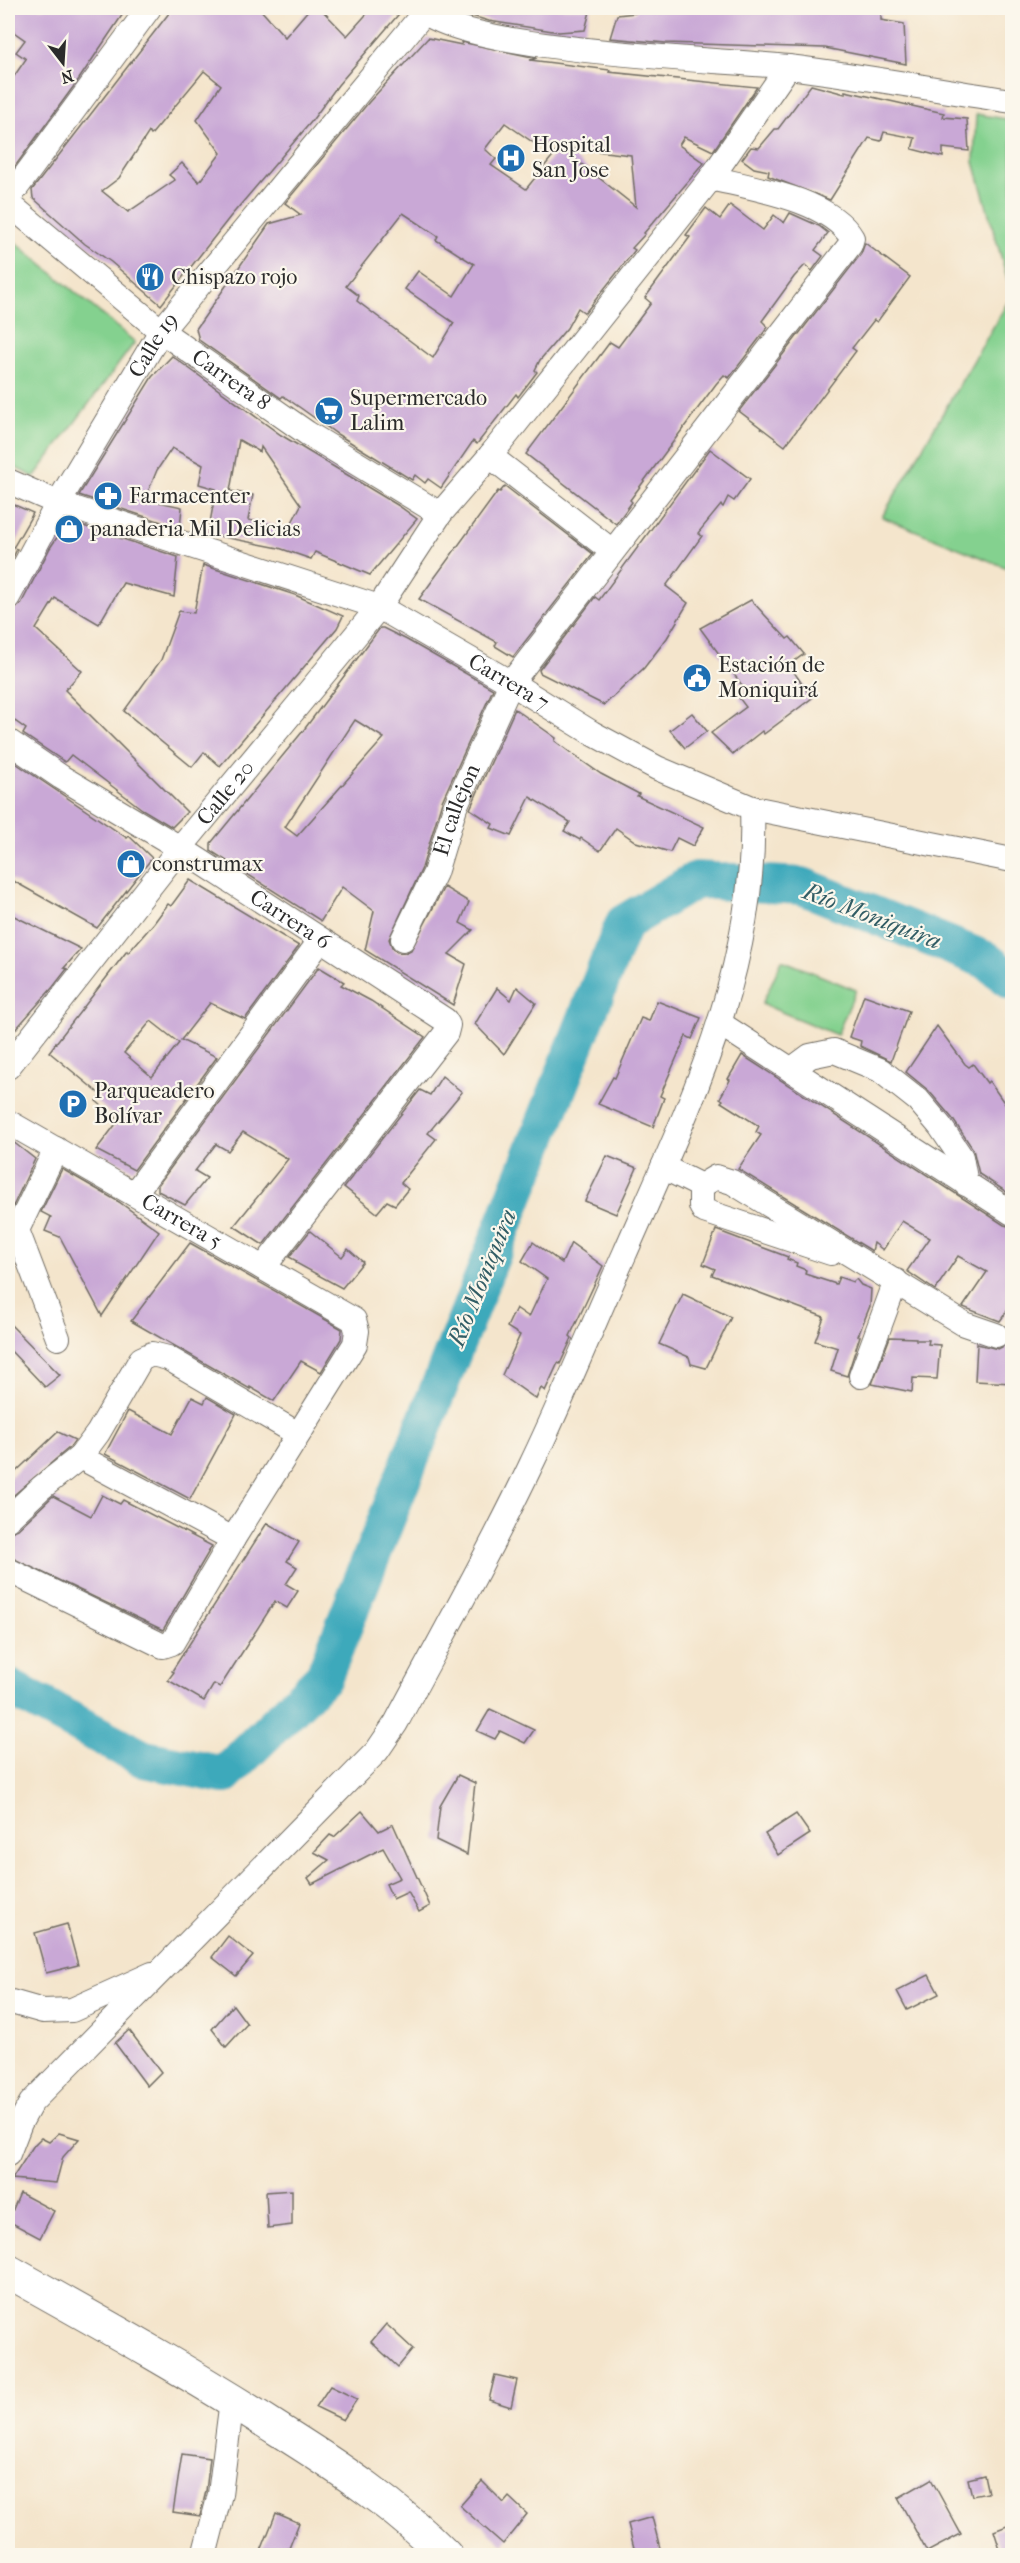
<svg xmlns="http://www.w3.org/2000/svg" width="1020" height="2563" font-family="'IM FELL French Canon',serif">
  <rect width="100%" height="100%" fill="#fbf7ec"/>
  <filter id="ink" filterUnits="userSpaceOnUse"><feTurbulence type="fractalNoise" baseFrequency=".0167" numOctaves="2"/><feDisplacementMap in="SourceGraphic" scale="12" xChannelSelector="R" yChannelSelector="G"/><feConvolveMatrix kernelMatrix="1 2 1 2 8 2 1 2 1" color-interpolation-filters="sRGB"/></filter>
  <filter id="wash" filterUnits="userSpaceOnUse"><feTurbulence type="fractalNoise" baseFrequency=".008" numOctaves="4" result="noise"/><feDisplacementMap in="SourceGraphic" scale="24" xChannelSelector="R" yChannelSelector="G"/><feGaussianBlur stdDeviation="1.35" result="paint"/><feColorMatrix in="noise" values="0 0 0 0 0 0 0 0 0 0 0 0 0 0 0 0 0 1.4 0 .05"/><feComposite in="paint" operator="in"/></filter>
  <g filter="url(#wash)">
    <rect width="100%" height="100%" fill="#f4e5cc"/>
    <!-- green -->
    <g fill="#84d18f" stroke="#587e5d" stroke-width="1.5">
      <path d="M976 114 1012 120V570L882 517 1012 295 974 162Z"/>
      <path d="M9 237 135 342 34 477 8 464Z"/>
      <path d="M782 960 856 990 837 1035 762 1004Z"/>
    </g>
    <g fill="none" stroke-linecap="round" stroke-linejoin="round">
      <!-- river -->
      <path stroke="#3ca9bb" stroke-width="38" d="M8 1687 144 1759 224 1775 324 1676 624 923 696 880 802 886 986 960 1012 981"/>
    </g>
    <g id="blocks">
      <!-- building -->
      <g fill="#c9a8d6" fill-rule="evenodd">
        <path d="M8 8H127L79 79 8 176V85L26 59 16 52 25 40 8 28Z"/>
        <path d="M173 8H259L285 37 310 8H320L347 36 372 8H404L338 85 311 122 230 217 161 305 111 262 85 244 33 198 32 190ZM204 71 221 85 197 120 221 153 199 182 182 163 169 175 175 180 128 212 102 191 119 178 149 132 151 135Z"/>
        <path d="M458 8H591L585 30 559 32 489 21 455 11Z"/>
        <path d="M637 8H881V20L904 24 906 64 825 48 666 43 610 38 617 15 635 13Z"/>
        <path d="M428 38 462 45 461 42 537 58 530 60 610 70 609 72 757 87 713 151 684 137 679 145 704 163 644 233 645 234 632 248 635 250 585 313 578 308 567 328 540 360 535 370 537 372 518 397 516 394 477 444 473 441 441 488 428 479 425 483 415 475 412 480 337 434 302 409 283 396 281 398 199 340 196 329 269 224 301 215 285 203 369 102ZM505 123 534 143 560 147 526 189 491 165 496 159 485 149ZM560 147 631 155 636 207ZM403 213 438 236 436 240 474 264 454 296 418 271 405 289 454 323 433 358 357 301 359 296 346 286Z"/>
        <path d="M811 85 845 94V91L921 108 944 113 943 117 967 119 969 151 943 148V157L912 149 915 138 884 132 881 141 869 138 830 200 768 176 769 171 754 168 742 159 751 147 759 148 775 129H778Z"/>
        <path d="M730 205 763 230 774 215 784 223 790 213 819 226 828 233 815 250 823 256 812 271 805 265 794 277 762 321 768 327 729 378 724 375 716 384 630 500 632 502 616 524 526 454 610 342 618 347 651 303 645 298 690 237 686 235 706 208 720 219Z"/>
        <path d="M865 243 910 277 877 322 874 320 852 348 856 351 785 446 739 411 861 254Z"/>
        <path d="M172 356 281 435 399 506 417 519 370 575 315 552 311 559 279 548 208 534 216 489 199 484 203 465 172 448 157 470 145 499 182 507 180 528 79 495 152 377ZM239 440 260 452 261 447 301 505 289 528 248 520 253 495 230 491Z"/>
        <path d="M710 449 750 479 734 501 728 497 723 507 721 505 698 533 702 536 666 586 688 603 667 638 644 668 604 705 540 673 539 670 595 597 599 600Z"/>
        <path d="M505 486 593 554 513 657 495 646 497 642 419 599 498 491 500 492Z"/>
        <path d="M8 502 33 513 13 548 17 549 8 568Z"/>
        <path d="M68 521 178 557 174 597 123 583 99 624 55 598 36 629 82 671 65 690 187 812 172 827 142 809 71 755 65 762 23 734 26 729 8 716V611L15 609 21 604 50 548Z"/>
        <path d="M203 565 295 595 343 616 337 628 220 766 204 752 192 767 124 711 161 660 179 611 194 613Z"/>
        <path d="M751 600 787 639 790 637 804 654 789 665 812 698 764 734 762 731 733 754 711 733 746 707 739 698 747 692 700 628Z"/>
        <path d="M380 628H383L407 640 493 689 442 801 422 868 389 939 392 947 397 952 405 953 411 950 444 887 469 902 460 923 473 930 449 954 466 964 453 1005 365 950 374 911 342 887 321 921 211 851V843L303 731ZM355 720 384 738 297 836 285 827Z"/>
        <path d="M515 709 556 738 555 741 575 756 601 774 639 794 637 796 704 827 693 846 677 838 670 852 636 842 616 828 600 851 581 838 580 840 564 831 570 822 530 797 511 836 491 828 493 824 470 809Z"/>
        <path d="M692 713 707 731 685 748 670 730Z"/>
        <path d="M8 758 127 838 129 836 152 858 97 928 8 878Z"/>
        <path d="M190 880 299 946 245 1019 210 1003 181 1040 217 1057 134 1170 96 1150 119 1120 96 1101 101 1095 49 1052 127 951 128 953 154 923 168 904 171 906ZM151 1021 179 1043 152 1077 124 1053Z"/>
        <path d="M8 913 81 949 64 968 67 969 53 987 8 1038Z"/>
        <path d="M319 967 344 982 341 985 371 1001 425 1037 263 1245 234 1226 288 1159 243 1132 228 1151 216 1144 195 1171 207 1178 185 1205 158 1191V1185Z"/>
        <path d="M517 987 536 1003 504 1054 475 1024 497 988 511 1000Z"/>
        <path d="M864 995 909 1011 891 1061 860 1046 861 1041 849 1037Z"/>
        <path d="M657 1001 701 1018 692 1039 686 1036 660 1096 664 1098 653 1127 598 1104 613 1077 615 1078 641 1018 649 1021Z"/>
        <path d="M937 1026 965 1064 969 1067 973 1064 987 1083 989 1081 1012 1114V1190L1008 1193 979 1174 973 1149 952 1118 929 1091 906 1072Z"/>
        <path d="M742 1055 1004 1225 1012 1227V1304L1000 1321 963 1307 987 1272 958 1256 935 1290 907 1271 930 1238 902 1221 883 1250 874 1243 872 1251 738 1169 761 1135 756 1132 759 1126 721 1102 723 1100 720 1098 730 1080 728 1079Z"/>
        <path d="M442 1076 462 1092 428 1133 436 1139 401 1183 408 1189 395 1205 387 1201 377 1213 344 1187 420 1090 430 1095Z"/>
        <path d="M8 1138 35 1159 8 1217Z"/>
        <path d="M607 1156 637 1168 616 1214 585 1201Z"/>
        <path d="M62 1169 119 1202 159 1231 102 1316 60 1237 45 1231 51 1217 41 1212Z"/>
        <path d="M716 1230 788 1257 787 1259 797 1263 796 1266 806 1270 805 1274 836 1284 839 1277 853 1282 856 1279 861 1285 871 1289 870 1306 858 1336H860L847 1376 831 1371 838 1348 815 1341 824 1317 712 1275 715 1269 703 1264Z"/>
        <path d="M310 1231 342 1257 348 1249 363 1262 342 1288 296 1263 297 1261 289 1257Z"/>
        <path d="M533 1242 562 1263 571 1243 603 1266 570 1336 572 1338 560 1364 558 1363 545 1391 541 1388 536 1399 502 1375 520 1335 507 1327 516 1308 529 1317 547 1279 522 1261Z"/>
        <path d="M190 1243 342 1329 341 1339 321 1372 301 1361 274 1401 250 1387V1389L131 1321Z"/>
        <path d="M683 1294 731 1317 706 1368 691 1364 689 1357 659 1344Z"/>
        <path d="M8 1322 60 1375 45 1387 8 1348Z"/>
        <path d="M890 1337 916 1338V1340H929L928 1344 940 1345 937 1379 913 1378 912 1392 872 1384Z"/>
        <path d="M977 1344 998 1349 1006 1345H1012V1383L975 1381Z"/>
        <path d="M192 1397 204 1403 207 1397 236 1414 190 1499 105 1454 128 1411 172 1434Z"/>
        <path d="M58 1432 75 1440 70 1447 8 1500V1479Z"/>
        <path d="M102 1495 120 1504 123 1500 212 1546 163 1630 8 1556V1533L18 1529 53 1496 91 1516Z"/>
        <path d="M267 1523 299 1542 287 1561 297 1567 286 1584 298 1591 287 1608 275 1601 220 1687 214 1684 204 1701 168 1680 174 1672 172 1671Z"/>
        <path d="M490 1709 534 1730 525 1743 500 1731 495 1739 477 1731Z"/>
        <path d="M458 1775 475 1783 467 1855 436 1840 440 1806Z"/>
        <path d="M362 1811 379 1831 393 1824 430 1906 419 1912 408 1892 393 1899 386 1884 400 1878 383 1848 312 1884 308 1878 329 1860 314 1852 330 1835 334 1837Z"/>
        <path d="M796 1814 810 1834 778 1855 765 1834Z"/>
        <path d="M67 1924 78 1965 46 1973 35 1933Z"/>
        <path d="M228 1936 253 1956 236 1976 212 1957Z"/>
        <path d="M929 1975 939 1994 907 2010 897 1991Z"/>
        <path d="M233 2005 247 2024 226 2047 212 2029Z"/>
        <path d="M129 2030 161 2072 147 2086 115 2043Z"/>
        <path d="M59 2133 79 2139 63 2157 56 2183 12 2179 34 2145 41 2138 49 2142Z"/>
        <path d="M292 2190V2225L268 2228 266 2192Z"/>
        <path d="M20 2193 54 2211 40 2238 8 2221Z"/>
        <path d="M386 2324 413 2349 398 2367 371 2342Z"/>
        <path d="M495 2375 517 2380 511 2407 489 2400Z"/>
        <path d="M330 2386 357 2399 343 2420 316 2407Z"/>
        <path d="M182 2454 210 2458 206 2491 200 2516 173 2512Z"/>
        <path d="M984 2475 988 2493 972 2496 968 2479Z"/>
        <path d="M931 2479 961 2534 927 2552 898 2498Z"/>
        <path d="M482 2481 504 2503 509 2497 527 2514 503 2544 460 2506Z"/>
        <path d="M276 2513 299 2523 286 2556H259Z"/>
        <path d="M652 2517 662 2556H636L628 2524Z"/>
        <path d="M1012 2524V2556H1002L994 2531Z"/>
      </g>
    </g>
  </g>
  <g filter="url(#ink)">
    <use href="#blocks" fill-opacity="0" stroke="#716c63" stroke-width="1.5"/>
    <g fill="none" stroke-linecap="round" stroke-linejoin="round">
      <!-- street casing -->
      <g stroke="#716c63" stroke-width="26">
        <g id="street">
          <path d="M420 8C462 52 719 59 788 67 863 76 938 90 1012 101"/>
          <path d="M8 199 149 8"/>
          <path id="s1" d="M8 203 161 331 307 433 440 514"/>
          <path d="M490 456 612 551"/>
          <path id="s2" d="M8 481 58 503 379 607 511 683 592 733 657 768 752 808 1012 860"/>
          <path id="s3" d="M8 597 58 503 161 331 428 8"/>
          <path id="s4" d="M8 741 61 777 180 848 445 1020 448 1025 446 1033 263 1268"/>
          <path id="s5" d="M403 939 435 873 455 807 511 683 850 245 852 238C829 199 752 188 711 178"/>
          <path d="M719 1023 1012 1213"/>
          <path id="s6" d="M8 1067 180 848 379 607 440 514 490 456 711 178 788 67"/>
          <path d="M791 1070 810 1056 834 1051 880 1070 918 1100 940 1126 961 1157 966 1184"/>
          <path id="s7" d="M8 1122 354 1320 357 1331 355 1344 233 1539 172 1643 163 1646 8 1570"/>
          <path d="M56 1149 17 1230 58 1338"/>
          <path d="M663 1167 701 1186"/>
          <path d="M701 1186 716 1177 732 1182 964 1324 996 1335"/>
          <path d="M701 1186V1206L704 1211 831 1253"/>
          <path d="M134 1194 320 941"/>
          <path d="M861 1376 896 1281"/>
          <path d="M80 1457 233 1539"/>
          <path d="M8 1519 41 1488 80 1457 98 1433 141 1359 152 1354 168 1358 298 1434"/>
          <path d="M8 2001 43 2011 72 2010 152 1974"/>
          <path d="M8 2154 20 2123 31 2103 377 1751 396 1723C441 1638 489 1554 530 1467 564 1397 593 1324 625 1253 688 1109 758 970 752 808"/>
          <path d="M204 2556 220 2494 232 2400"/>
        </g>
      </g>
      <!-- primary casing -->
      <g stroke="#716c63" stroke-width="35">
        <path id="primary" d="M8 2271C99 2322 191 2373 279 2430 338 2467 397 2506 446 2556"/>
      </g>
      <!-- street -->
      <use href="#street" stroke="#fff" stroke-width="24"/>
      <!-- primary -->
      <use href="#primary" stroke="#fff" stroke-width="33"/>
    </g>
  </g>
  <!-- icons -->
  <defs>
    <g id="hospital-disc" transform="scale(1.5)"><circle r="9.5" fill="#1f6fb2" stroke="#fbf7ec"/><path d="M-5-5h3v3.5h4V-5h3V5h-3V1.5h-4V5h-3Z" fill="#fff"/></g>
    <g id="restaurant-disc" transform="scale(1.5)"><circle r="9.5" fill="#1f6fb2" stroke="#fbf7ec"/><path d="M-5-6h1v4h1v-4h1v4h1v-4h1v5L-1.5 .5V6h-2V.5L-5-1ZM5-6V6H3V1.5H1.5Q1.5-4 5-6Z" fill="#fff"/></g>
    <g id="supermarket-disc" transform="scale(1.5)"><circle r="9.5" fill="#1f6fb2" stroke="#fbf7ec"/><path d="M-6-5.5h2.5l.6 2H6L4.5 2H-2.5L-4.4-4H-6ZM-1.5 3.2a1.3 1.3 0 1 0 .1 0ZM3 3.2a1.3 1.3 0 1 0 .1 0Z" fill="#fff"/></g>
    <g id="pharmacy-disc" transform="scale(1.5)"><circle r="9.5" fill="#1f6fb2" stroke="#fbf7ec"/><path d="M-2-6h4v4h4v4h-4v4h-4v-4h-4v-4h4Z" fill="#fff"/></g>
    <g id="shop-disc" transform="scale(1.5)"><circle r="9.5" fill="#1f6fb2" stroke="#fbf7ec"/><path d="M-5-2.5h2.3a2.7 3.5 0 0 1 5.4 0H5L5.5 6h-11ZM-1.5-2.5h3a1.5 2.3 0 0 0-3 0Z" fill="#fff"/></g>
    <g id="civic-disc" transform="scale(1.5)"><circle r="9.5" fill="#1f6fb2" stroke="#fbf7ec"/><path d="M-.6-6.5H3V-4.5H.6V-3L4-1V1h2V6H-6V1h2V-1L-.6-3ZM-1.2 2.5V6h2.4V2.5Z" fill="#fff"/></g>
    <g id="parking-disc" transform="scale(1.5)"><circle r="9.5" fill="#1f6fb2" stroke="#fbf7ec"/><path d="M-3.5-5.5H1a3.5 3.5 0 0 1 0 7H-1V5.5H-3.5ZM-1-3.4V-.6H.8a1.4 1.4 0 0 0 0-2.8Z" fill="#fff"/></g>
  </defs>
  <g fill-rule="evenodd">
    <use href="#hospital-disc" x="511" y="158"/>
    <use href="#restaurant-disc" x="150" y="277"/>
    <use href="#supermarket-disc" x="329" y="411"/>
    <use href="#pharmacy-disc" x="108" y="496"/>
    <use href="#shop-disc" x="69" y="529"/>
    <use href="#civic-disc" x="697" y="678"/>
    <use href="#shop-disc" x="131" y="864"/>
    <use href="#parking-disc" x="73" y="1104"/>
  </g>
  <g text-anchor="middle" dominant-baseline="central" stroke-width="4.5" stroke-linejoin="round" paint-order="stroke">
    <!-- poi labels -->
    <g font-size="22" fill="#2b2b2b" stroke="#fbf7ec" text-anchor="start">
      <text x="532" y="145">Hospital<tspan x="532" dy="25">San Jose</tspan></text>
      <text x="171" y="277">Chispazo rojo</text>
      <text x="350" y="398">Supermercado<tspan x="350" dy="25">Lalim</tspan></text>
      <text x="129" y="496">Farmacenter</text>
      <text x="90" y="529">panaderia Mil Delicias</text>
      <text x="718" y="665">Estación de<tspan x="718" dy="25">Moniquirá</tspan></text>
      <text x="152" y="864">construmax</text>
      <text x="94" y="1091">Parqueadero<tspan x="94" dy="25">Bolívar</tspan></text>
    </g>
    <!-- street labels -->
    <g font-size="22" fill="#2b2b2b" stroke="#fbf7ec">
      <text stroke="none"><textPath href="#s3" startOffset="291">Calle 19</textPath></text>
      <text stroke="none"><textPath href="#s1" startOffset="285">Carrera 8</textPath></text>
      <text stroke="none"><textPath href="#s2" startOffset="542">Carrera 7</textPath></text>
      <text stroke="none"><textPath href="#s6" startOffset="350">Calle 20</textPath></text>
      <text stroke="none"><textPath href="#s5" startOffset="140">El callejon</textPath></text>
      <text stroke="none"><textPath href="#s4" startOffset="334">Carrera 6</textPath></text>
      <text stroke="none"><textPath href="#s7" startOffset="200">Carrera 5</textPath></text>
    </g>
    <!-- water labels -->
    <g font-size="24" font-style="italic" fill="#325d65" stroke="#fbf7ec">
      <text transform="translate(872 916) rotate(21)">Río Moniquira</text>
      <text transform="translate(482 1278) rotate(-68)">Río Moniquira</text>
    </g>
  </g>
  <!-- margin -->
  <rect width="1020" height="2563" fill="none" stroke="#fbf7ec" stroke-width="30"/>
  <!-- north arrow -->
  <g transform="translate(63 63) rotate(163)" stroke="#fbf7ec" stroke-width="4.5" paint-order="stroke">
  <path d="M0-4.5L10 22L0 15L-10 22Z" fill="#2b2b2b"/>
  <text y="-9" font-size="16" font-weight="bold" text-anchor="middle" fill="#2b2b2b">N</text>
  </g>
</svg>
